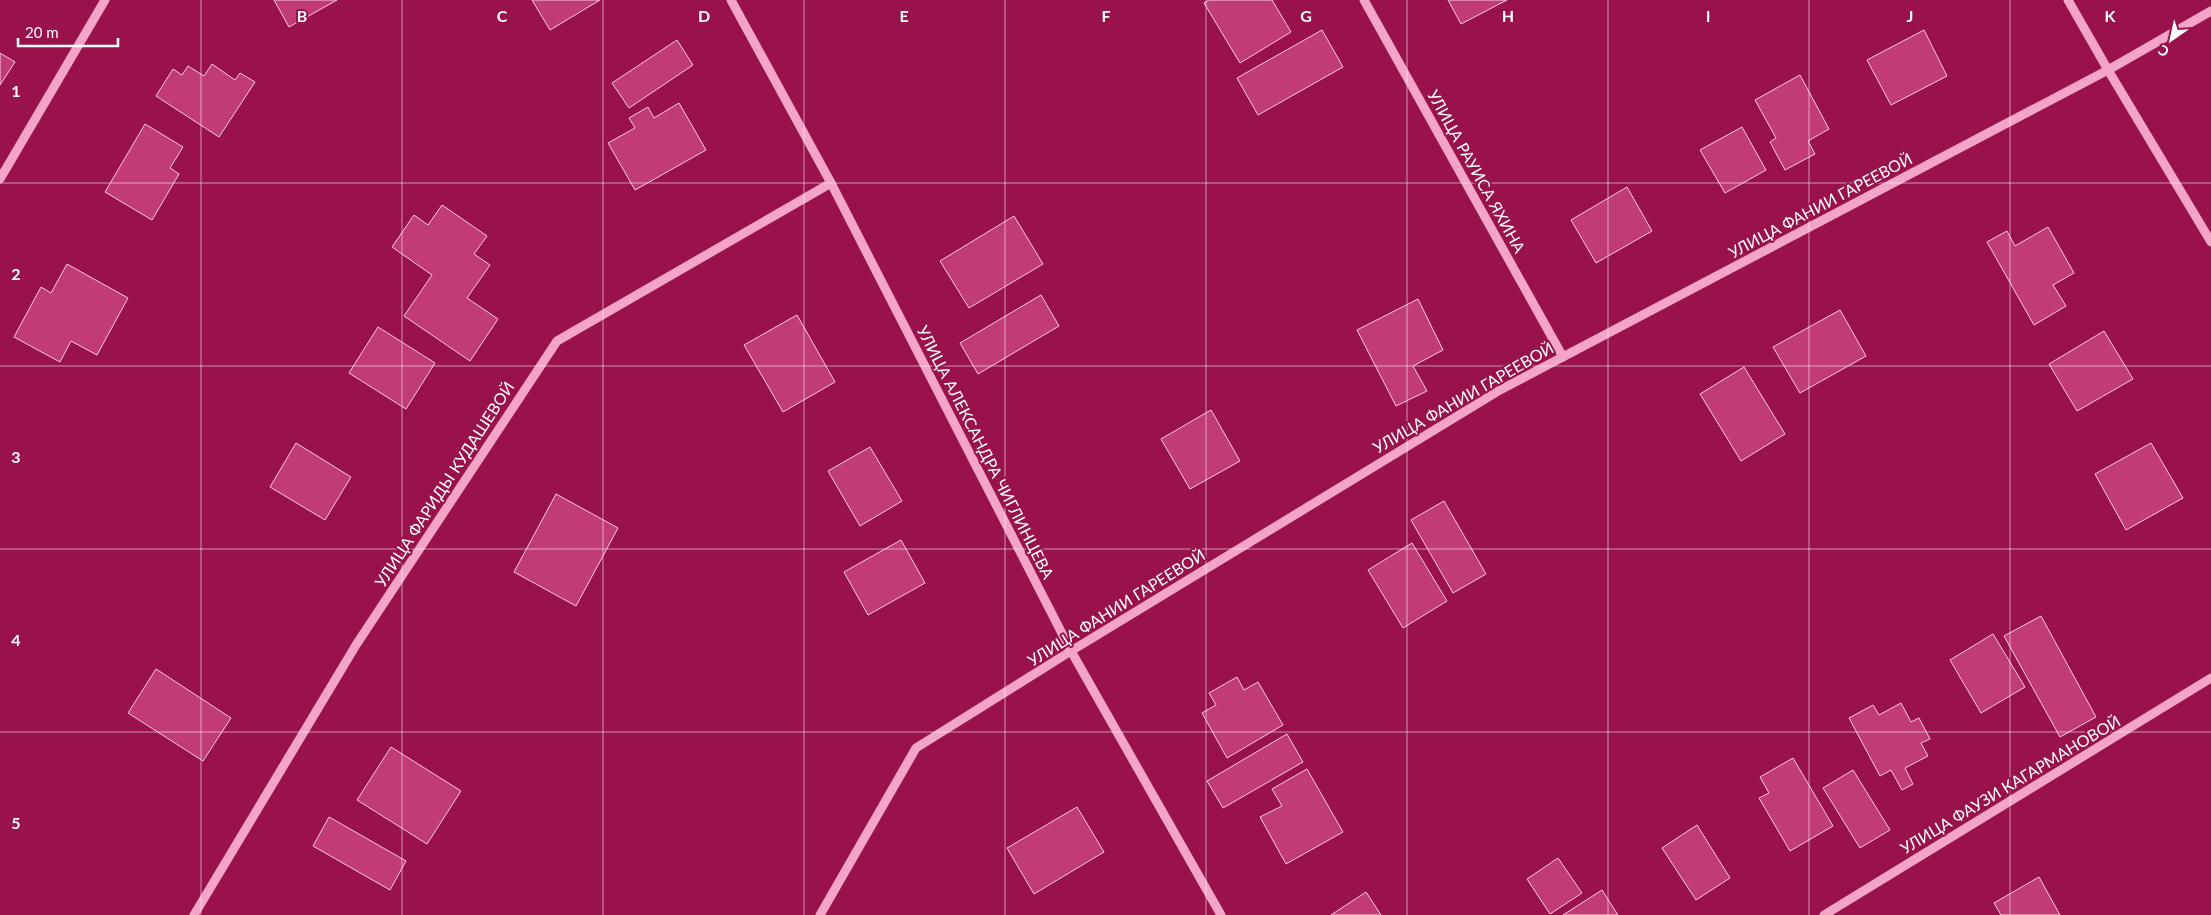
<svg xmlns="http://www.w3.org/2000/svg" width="2211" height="915" font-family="Lato,sans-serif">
  <rect width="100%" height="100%" fill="#99124c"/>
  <!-- building -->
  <g fill="#c13b75" stroke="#fdcce2">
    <path d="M274 0H337L289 27Z"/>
    <path d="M532 0H600L550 30Z"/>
    <path d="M1209 0H1272L1291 32 1240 63 1204 3Z"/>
    <path d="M1448 0H1507L1461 24Z"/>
    <path d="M1322 30 1343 67 1258 115 1237 78Z"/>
    <path d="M1924 30 1947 76 1891 105 1867 60Z"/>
    <path d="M677 40 693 65 629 108 612 83Z"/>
    <path d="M0 53 15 62 0 85Z"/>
    <path d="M212 64 235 80 240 73 255 82 219 137 156 96 173 69 182 75 188 66 204 76Z"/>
    <path d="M1800 75 1829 129 1808 141 1815 154 1785 170 1770 142 1776 138 1755 100Z"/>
    <path d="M679 103 706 150 635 190 608 143 635 128 629 118 648 107 654 118Z"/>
    <path d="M145 124 183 147 170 168 179 174 152 220 105 192Z"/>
    <path d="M1742 127 1766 170 1725 193 1700 150Z"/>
    <path d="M1627 187 1652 231 1596 263 1571 220Z"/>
    <path d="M442 205 487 236 474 254 490 265 467 298 498 319 470 361 404 316 432 275 392 247 414 215 428 225Z"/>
    <path d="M1014 216 1043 264 969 308 940 261Z"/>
    <path d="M2048 227 2074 273 2053 285 2066 306 2034 325 1987 242 2007 231 2015 246Z"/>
    <path d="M67 264 128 298 97 355 71 341 60 362 14 337 41 287 51 293Z"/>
    <path d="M1041 295 1059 326 978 374 960 343Z"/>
    <path d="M1418 299 1443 350 1413 366 1427 391 1396 406 1357 330Z"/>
    <path d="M1840 310 1866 356 1800 393 1773 347Z"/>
    <path d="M797 315 835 382 783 412 744 345Z"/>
    <path d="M378 327 435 363 406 409 349 373Z"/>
    <path d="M2104 331 2133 379 2077 411 2049 364Z"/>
    <path d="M1744 367 1785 434 1741 461 1700 394Z"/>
    <path d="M1211 410 1240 461 1190 489 1161 439Z"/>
    <path d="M296 443 351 477 325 520 270 487Z"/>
    <path d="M2151 443 2183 498 2126 530 2095 474Z"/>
    <path d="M870 447 902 501 860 526 828 471Z"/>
    <path d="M556 494 618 528 576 606 514 572Z"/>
    <path d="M1444 501 1486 574 1453 593 1411 520Z"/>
    <path d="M901 540 925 583 868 615 844 572Z"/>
    <path d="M1412 543 1447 601 1403 628 1368 570Z"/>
    <path d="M2041 616 2096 717 2060 737 2004 636Z"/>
    <path d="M1993 634 2025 687 1981 713 1950 660Z"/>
    <path d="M156 669 231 718 203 761 128 713Z"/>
    <path d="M1237 677 1244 690 1258 682 1283 725 1227 758 1202 713 1216 705 1209 693Z"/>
    <path d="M1901 703 1911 722 1919 718 1930 739 1921 743 1928 756 1905 768 1913 784 1902 790 1891 770 1880 776 1849 718 1873 705 1879 715Z"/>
    <path d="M1287 734 1303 762 1223 808 1207 781Z"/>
    <path d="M391 747 461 791 427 844 357 800Z"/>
    <path d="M1793 758 1833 826 1790 851 1759 798 1769 793 1760 777Z"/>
    <path d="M1307 769 1343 832 1286 864 1260 817 1282 806 1272 789Z"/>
    <path d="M1853 770 1890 830 1860 848 1823 788Z"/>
    <path d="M1077 807 1104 852 1034 894 1007 848Z"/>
    <path d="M329 817 406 861 390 890 313 846Z"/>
    <path d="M1697 825 1730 878 1696 900 1662 848Z"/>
    <path d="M1558 858 1582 893 1550 914 1527 879Z"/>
    <path d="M2039 877 2060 915H2001L1994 903Z"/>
    <path d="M1602 890 1618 915H1563Z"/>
    <path d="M1366 892 1381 915H1331Z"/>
  </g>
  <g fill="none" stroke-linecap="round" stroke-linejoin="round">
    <!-- minor -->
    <g stroke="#f4a4c7" stroke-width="9">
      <path d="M731 0 831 183 1071 651 1221 915"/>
      <path d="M1364 0 1563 357"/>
      <path d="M2068 0 2108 70 2211 242"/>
      <path d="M0 179 105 0"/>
      <path d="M194 915 356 645 557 341 831 183"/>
      <path d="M820 915 916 748 1071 651 1500 390 2108 70 2211 11"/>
      <path d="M1824 915 2211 678"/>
    </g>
  </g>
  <!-- grid -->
  <path fill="none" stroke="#fff" stroke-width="1" stroke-opacity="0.55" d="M201 0V915M402 0V915M603 0V915M804 0V915M1005 0V915M1206 0V915M1407 0V915M1608 0V915M1809 0V915M2010 0V915M0 183H2211M0 366H2211M0 549H2211M0 732H2211"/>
  <g text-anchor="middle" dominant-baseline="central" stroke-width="4" stroke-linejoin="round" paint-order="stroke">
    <!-- street labels -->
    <g font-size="16" fill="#fff" stroke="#99124c">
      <text transform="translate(1477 171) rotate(61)">УЛИЦА РАУИСА ЯХИНА</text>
      <text transform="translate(1820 205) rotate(-28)">УЛИЦА ФАНИИ ГАРЕЕВОЙ</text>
      <text transform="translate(1463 397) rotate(-30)">УЛИЦА ФАНИИ ГАРЕЕВОЙ</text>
      <text transform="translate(986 452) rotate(63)">УЛИЦА АЛЕКСАНДРА ЧИГЛИНЦЕВА</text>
      <text transform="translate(444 484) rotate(-57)">УЛИЦА ФАРИДЫ КУДАШЕВОЙ</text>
      <text transform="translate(1116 607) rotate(-32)">УЛИЦА ФАНИИ ГАРЕЕВОЙ</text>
      <text transform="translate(2010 784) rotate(-31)">УЛИЦА ФАУЗИ КАГАРМАНОВОЙ</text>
    </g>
  </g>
  <g font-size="16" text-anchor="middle" font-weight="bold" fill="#fff" stroke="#99124c" stroke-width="4" stroke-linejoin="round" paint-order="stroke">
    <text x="302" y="22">B</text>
    <text x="502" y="22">C</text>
    <text x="704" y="22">D</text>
    <text x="904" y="22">E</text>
    <text x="1106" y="22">F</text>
    <text x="1306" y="22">G</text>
    <text x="1508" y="22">H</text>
    <text x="1708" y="22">I</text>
    <text x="1910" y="22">J</text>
    <text x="2110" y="22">K</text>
    <text x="16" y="97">1</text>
    <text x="16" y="280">2</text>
    <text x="16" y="463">3</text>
    <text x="16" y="646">4</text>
    <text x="16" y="829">5</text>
  </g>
  <!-- north arrow -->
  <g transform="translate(2171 40) rotate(214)" stroke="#99124c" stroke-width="4" paint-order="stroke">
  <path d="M0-4L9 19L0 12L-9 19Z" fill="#ffffff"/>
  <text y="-8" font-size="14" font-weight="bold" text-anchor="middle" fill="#ffffff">С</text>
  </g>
  <!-- scale -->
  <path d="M18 38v8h100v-8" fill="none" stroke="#ffffff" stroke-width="2.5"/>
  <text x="25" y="38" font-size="15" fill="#ffffff" stroke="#99124c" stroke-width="4" paint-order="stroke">20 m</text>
</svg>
